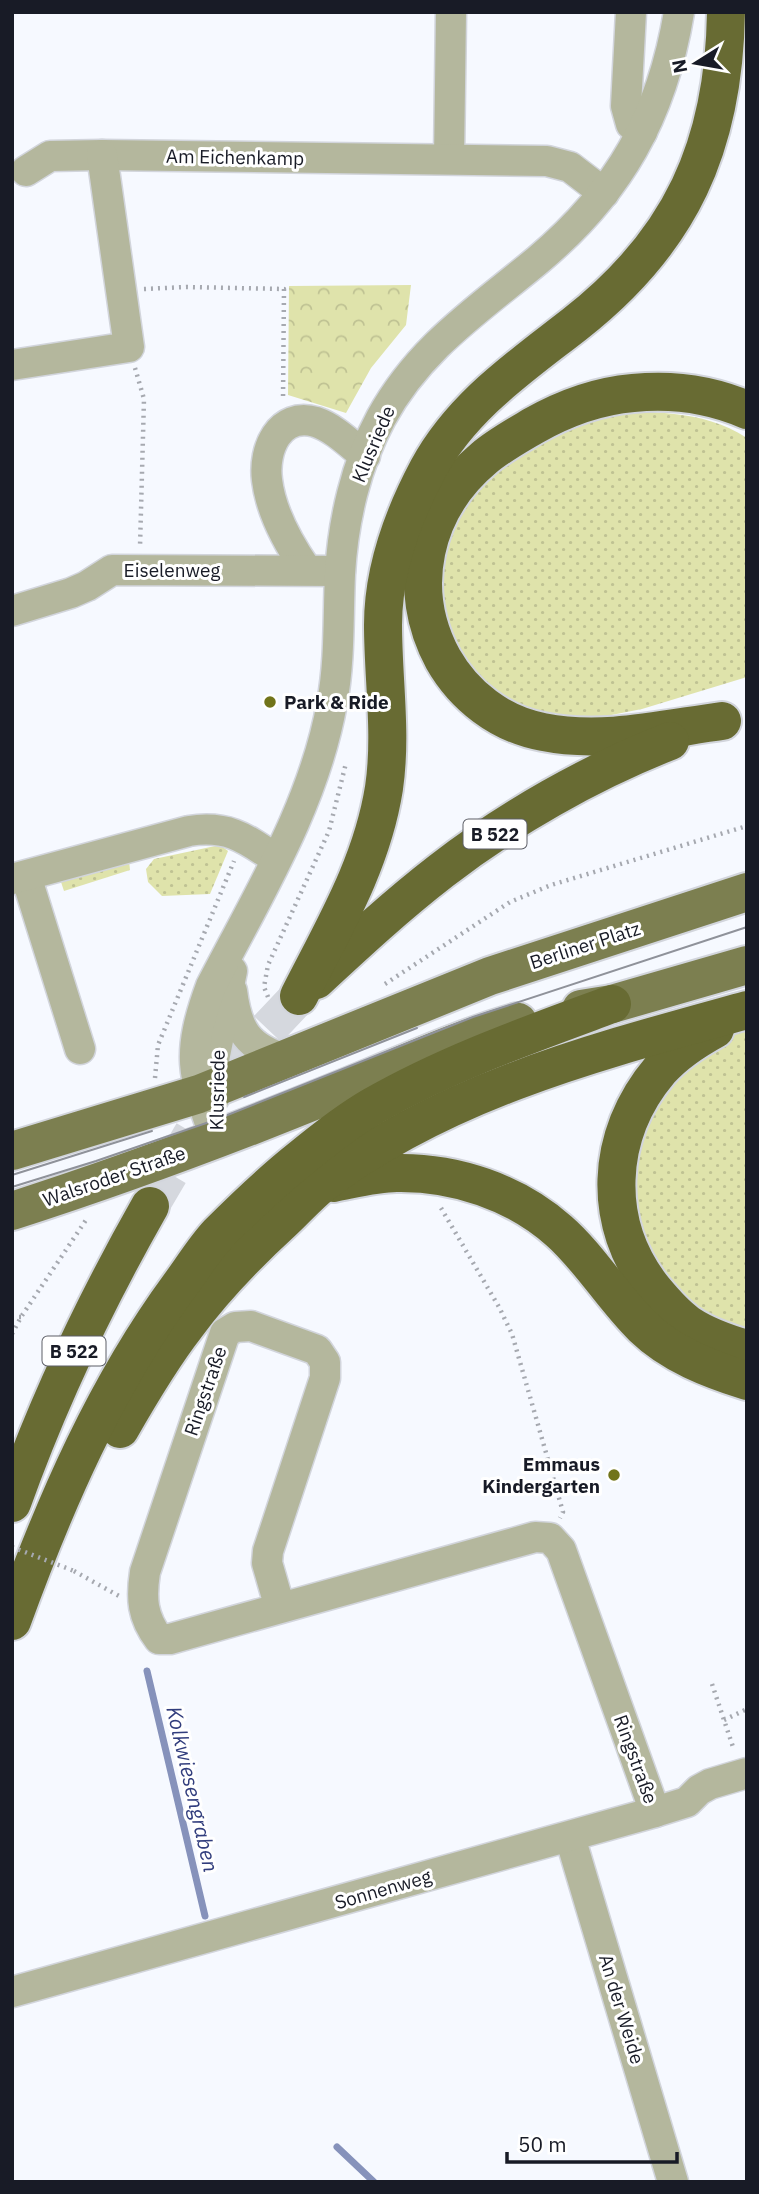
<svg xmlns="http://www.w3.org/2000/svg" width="759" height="2194" font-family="'IBM Plex Sans',sans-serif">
  <defs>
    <pattern id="grass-dots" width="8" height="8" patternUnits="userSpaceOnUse" patternTransform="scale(1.75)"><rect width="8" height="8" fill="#dfe3ab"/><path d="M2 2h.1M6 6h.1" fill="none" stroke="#bfc293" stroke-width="1.8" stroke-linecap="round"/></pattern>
    <pattern id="park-crowns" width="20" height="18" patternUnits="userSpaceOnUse" patternTransform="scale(1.75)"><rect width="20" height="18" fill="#dfe3ab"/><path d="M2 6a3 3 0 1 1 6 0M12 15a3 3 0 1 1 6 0" fill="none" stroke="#bfc293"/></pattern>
  </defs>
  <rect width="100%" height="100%" fill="#f6f9ff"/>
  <!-- grass -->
  <g fill="url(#grass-dots)">
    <path d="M596 411C649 413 701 408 747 438V677L642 709 601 717 571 718 525 710 489 690 457 654 438 598 451 518 493 465Z"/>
    <path d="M220 845 228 851 210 894 162 896 148 882 146 869 154 859Z"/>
    <path d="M129 861 130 870 64 891 61 882Z"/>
    <path d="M747 1025V1334L691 1310 645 1259 629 1154 676 1067Z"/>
  </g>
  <!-- park -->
  <path fill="url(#park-crowns)" d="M411 285 406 325 371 368 346 413 288 395 289 286Z"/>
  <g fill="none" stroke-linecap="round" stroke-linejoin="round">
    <!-- stream -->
    <g stroke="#8692bb" stroke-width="7">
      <path d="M147 1671 205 1916"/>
      <path d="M337 2147 374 2182"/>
    </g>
    <!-- highway-tunnel -->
    <g stroke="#d5d8de" stroke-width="38" stroke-dasharray="38 19" stroke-linecap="butt">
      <path d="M234 1075 264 1033 299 996"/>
      <path d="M150 1206 193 1133"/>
    </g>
    <!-- minor casing -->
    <g stroke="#d2d5dc" stroke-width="33">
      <g id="minor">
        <path d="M631 12 626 106 631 124 642 132"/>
        <path d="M449 159 451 12"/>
        <path d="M26 171 50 156 102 155 547 161 570 167 604 193"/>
        <path d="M12 365 129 347 102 155"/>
        <path d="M306 569C288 543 271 513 267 480 263 450 279 411 316 422 334 428 350 444 365 456"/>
        <path d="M12 611 71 593 87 586 112 570 340 571"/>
        <path d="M26 876 80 1049"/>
        <path d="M12 879 189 831C228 825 245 838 276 859"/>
        <path d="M232 991C237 1030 247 1047 285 1059"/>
        <path d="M214 1098V1060L232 971"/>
        <path d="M216 1140C192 1074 186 1054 211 986 258 895 314 805 332 703 340 661 338 617 340 574 343 521 356 464 381 418 420 347 478 310 538 260 619 192 662 116 679 12"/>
        <path d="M280 1608 267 1563 268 1551 325 1378V1362L317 1350 251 1326 235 1327 225 1333 145 1572C141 1598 142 1617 159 1639H170L535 1537 550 1538 561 1550 655 1812"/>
        <path d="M570 1837 673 2182"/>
        <path d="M12 1992 655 1812 687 1802 699 1790 710 1784 747 1773"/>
      </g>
    </g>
    <!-- major casing -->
    <g stroke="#d2d5dc" stroke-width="42">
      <g id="major">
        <path d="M581 1009 612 1004 747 965"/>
        <path d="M12 1151 199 1094 490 976 747 892"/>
        <path d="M12 1211C121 1176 228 1136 334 1093 395 1069 455 1040 518 1022"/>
      </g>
    </g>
    <!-- highway casing -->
    <g stroke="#d2d5dc" stroke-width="42">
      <g id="highway">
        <path d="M722 721C663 729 602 744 543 732 500 724 464 696 443 659 405 589 423 509 484 458 498 446 516 436 533 426 563 409 598 396 633 393 672 389 710 394 747 410"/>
        <path d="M316 980C357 942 397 905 441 871 508 819 591 772 670 741"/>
        <path d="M299 996C333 929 372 864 384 788 392 734 383 679 383 625 383 571 403 516 428 469 462 406 520 367 575 324 681 241 724 146 726 12"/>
        <path d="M715 1029C695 1040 675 1053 660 1070 605 1135 601 1224 654 1290 664 1302 675 1315 688 1324 706 1336 726 1343 747 1349"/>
        <path d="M333 1183C354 1179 376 1173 397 1173 455 1172 515 1192 559 1231 589 1257 614 1299 643 1327 672 1355 710 1369 747 1381"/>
        <path d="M120 1429C140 1394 161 1358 186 1326 214 1288 248 1253 283 1221 296 1209 308 1195 322 1184 446 1090 599 1051 747 1010"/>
        <path d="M12 1503C49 1399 96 1301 150 1206"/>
        <path d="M12 1621C55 1503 105 1387 180 1285 192 1269 204 1249 218 1234 244 1208 271 1182 300 1159 323 1140 347 1121 373 1106 448 1063 531 1034 612 1004"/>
      </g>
    </g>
    <!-- path -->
    <g stroke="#a6a9b0" stroke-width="4.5" stroke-dasharray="2 5" stroke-linecap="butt">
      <path d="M144 289 186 287 284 289 283 400"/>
      <path d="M135 368 144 399 140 547"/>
      <path d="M385 984 510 902 551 885 747 826"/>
      <path d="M268 997 264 987 268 965 329 831 346 763"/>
      <path d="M155 1078 158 1045 234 861"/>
      <path d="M441 1208 499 1307 512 1334 563 1512 560 1518"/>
      <path d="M12 1317H21"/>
      <path d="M12 1334 21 1317 86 1220"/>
      <path d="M74 1571 119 1596"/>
      <path d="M712 1684 734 1750"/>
      <path d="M724 1720 747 1709"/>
    </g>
    <!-- minor -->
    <use href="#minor" stroke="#b4b79d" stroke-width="30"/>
    <!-- major -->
    <use href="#major" stroke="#7c7f50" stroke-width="38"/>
    <!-- highway -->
    <use href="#highway" stroke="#686b33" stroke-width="38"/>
    <!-- tram -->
    <g stroke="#8f929a" stroke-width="2">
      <path d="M244 1097 417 1028"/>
      <path d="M12 1175 152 1131"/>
      <path d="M12 1187 96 1161 215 1120 473 1017 747 927"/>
    </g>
    <!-- path-bridge -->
    <path stroke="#a6a9b0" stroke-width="4.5" stroke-dasharray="2 5" stroke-linecap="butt" d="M12 1547 74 1571"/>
  </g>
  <!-- markers -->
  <g fill="#71741a" stroke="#fff" stroke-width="2.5">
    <circle cx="270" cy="702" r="7"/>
    <circle cx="614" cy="1475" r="7"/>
  </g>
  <g text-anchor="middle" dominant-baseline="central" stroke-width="6" stroke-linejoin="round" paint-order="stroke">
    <!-- shield labels -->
    <g fill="#fff" stroke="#5d5f67" stroke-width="2">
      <rect x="463.5" y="819.5" width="63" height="29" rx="5"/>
      <rect x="42.5" y="1336.5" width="63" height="29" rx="5"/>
    </g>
    <g font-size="18" font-weight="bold" fill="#181b26">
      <text x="495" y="834">B 522</text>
      <text x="74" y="1351">B 522</text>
    </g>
    <!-- street labels -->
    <g font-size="19" fill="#181b26" stroke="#fff">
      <text transform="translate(235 157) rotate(1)">Am Eichenkamp</text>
      <text transform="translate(373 444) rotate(-67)">Klusriede</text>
      <text x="172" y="570">Eiselenweg</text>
      <text transform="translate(585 945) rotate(-18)">Berliner Platz</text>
      <text transform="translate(217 1090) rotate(-89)">Klusriede</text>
      <text transform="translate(114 1176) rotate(-19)">Walsroder Straße</text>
      <text transform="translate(205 1391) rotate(-71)">Ringstraße</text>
      <text transform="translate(636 1759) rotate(70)">Ringstraße</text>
      <text transform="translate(383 1889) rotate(-16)">Sonnenweg</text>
      <text transform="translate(622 2009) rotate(73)">An der Weide</text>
    </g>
    <!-- poi labels -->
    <g font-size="19" font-weight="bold" fill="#181b26" stroke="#fff" text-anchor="start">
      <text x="284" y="702">Park &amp; Ride</text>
      <text x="600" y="1464" text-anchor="end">Emmaus<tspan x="600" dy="22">Kindergarten</tspan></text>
    </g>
    <!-- water labels -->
    <g font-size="21" font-style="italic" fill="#313d7d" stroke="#fff">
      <text transform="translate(193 1789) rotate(77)">Kolkwiesengraben</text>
    </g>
  </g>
  <!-- border -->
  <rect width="759" height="2194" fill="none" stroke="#181b26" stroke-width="28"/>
  <!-- north arrow -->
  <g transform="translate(696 63) rotate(259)" stroke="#ffffff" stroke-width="5" paint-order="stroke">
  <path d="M0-5L12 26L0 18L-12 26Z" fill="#181b26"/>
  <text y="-10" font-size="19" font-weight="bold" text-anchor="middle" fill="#181b26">N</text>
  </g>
  <!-- scale -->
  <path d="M507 2152v10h170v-10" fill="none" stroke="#181b26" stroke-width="3.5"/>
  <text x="518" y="2152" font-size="21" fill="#181b26" stroke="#ffffff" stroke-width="5" paint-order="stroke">50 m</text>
</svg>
